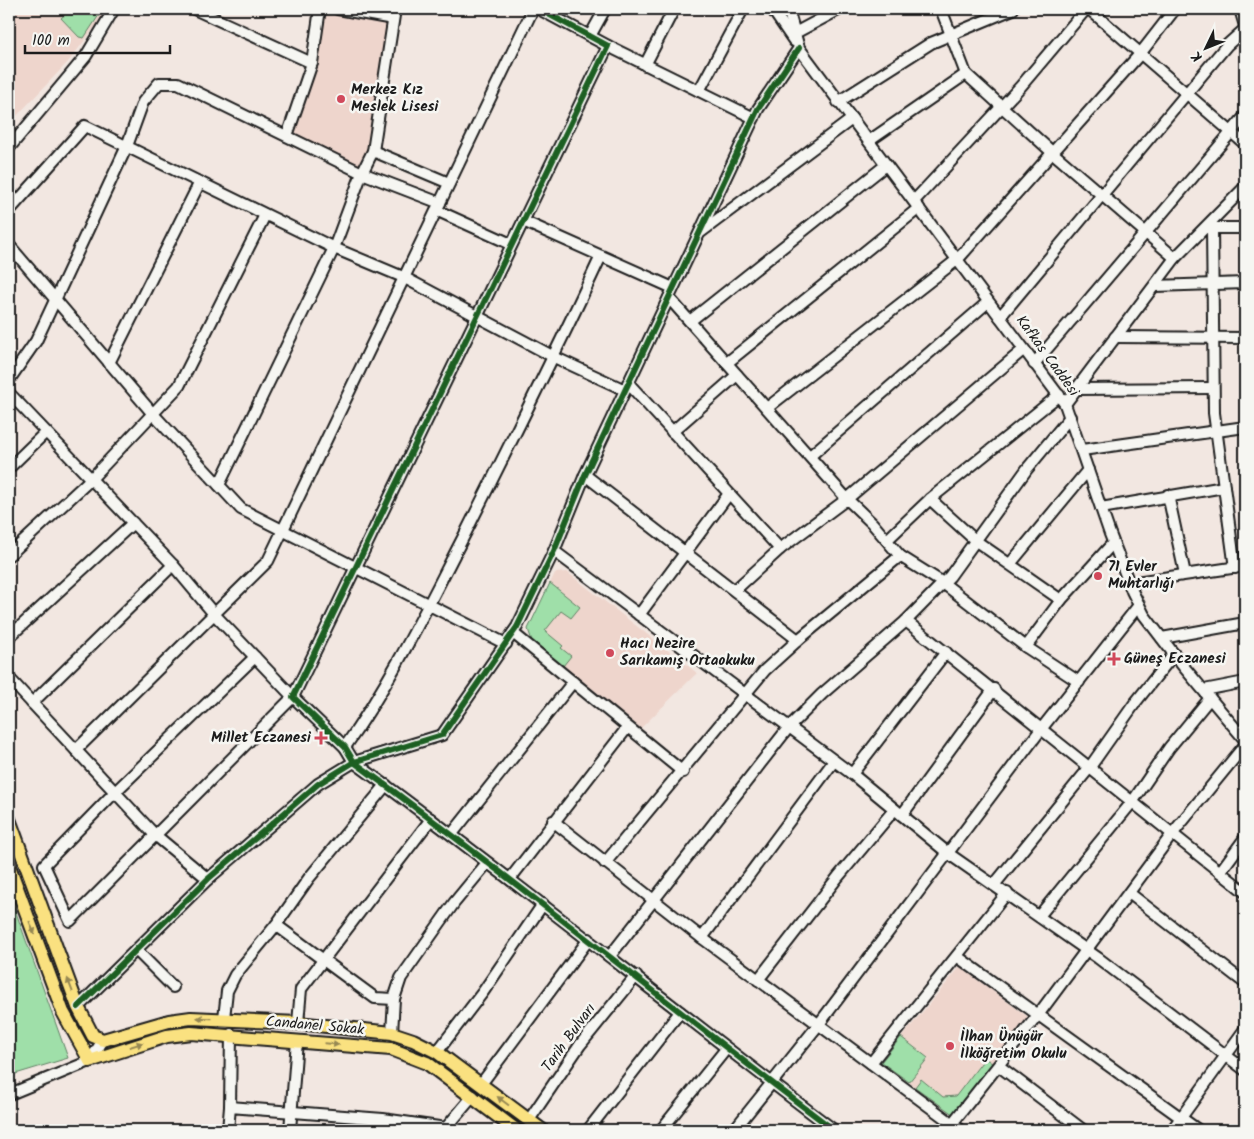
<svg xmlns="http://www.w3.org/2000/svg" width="1254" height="1139" font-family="Kalam,sans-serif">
  <rect width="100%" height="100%" fill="#f2e7e1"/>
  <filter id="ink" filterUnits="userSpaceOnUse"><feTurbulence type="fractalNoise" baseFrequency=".02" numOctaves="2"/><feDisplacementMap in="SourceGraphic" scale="10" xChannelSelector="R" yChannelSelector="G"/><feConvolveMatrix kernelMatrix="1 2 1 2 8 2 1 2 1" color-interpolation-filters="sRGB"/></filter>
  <g filter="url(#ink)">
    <!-- built -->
    <g fill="#eed5cc">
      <path d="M9 9H109L68 62 9 124Z"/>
      <path d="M325 10 388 24 368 148 360 166 295 133 318 65Z"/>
      <path d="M567 572 697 673 640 729 532 641 528 629 555 573Z"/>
      <path d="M960 967 1028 1017 954 1115 881 1062Z"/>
    </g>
    <!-- green -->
    <g fill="#9fdfa9" stroke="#5e7e62">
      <path d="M71 9H103L84 38 79 37 61 18Z"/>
      <path d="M550 583 580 607 571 618 561 611 545 631 563 646 561 648 571 656 563 666 532 641 528 629Z"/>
      <path d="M9 893 68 1058 9 1076Z"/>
      <path d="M901 1037 928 1058 909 1082 881 1062Z"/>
      <path d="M985 1058 993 1064 954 1115 915 1087 921 1079 943 1097 956 1096Z"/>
    </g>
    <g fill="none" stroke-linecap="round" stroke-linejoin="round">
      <!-- minor casing -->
      <g stroke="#1c1c1c" stroke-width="14">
        <g id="minor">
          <path d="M194 9 312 63 287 136"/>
          <path d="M338 9 393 19"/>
          <path d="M395 9 373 151 362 173 440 203"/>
          <path d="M539 9 608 46 293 697 345 747 354 762C517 881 673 1009 834 1130"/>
          <path d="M772 9 794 41"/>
          <path d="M788 9 799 48 1065 404 1110 534 1132 591 1144 615 1183 666 1245 740"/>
          <path d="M941 9 966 74"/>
          <path d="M1089 9 1245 144"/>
          <path d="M1240 9 1245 26"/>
          <path d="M795 33 840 9"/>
          <path d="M590 36 605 9"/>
          <path d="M608 46 754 118"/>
          <path d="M312 63 320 9"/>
          <path d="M645 65 674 9"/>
          <path d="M699 91 743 9"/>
          <path d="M838 102 931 43 1013 9"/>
          <path d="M869 141 966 74 1053 153 1175 258"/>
          <path d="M9 148 86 56 114 9"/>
          <path d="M373 151 449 183"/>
          <path d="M914 201 1021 86 1086 9"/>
          <path d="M436 210 511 244"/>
          <path d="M9 211 85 126 334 248 403 277 554 357 625 390"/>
          <path d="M523 221 673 288"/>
          <path d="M1206 228H1245"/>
          <path d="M1212 228 1214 413 1235 568"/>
          <path d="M701 232 852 119"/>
          <path d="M9 245 153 414 241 509 506 644"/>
          <path d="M1155 286 1245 283"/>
          <path d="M669 298 847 499 1023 350"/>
          <path d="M1000 317 1227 45 1245 29"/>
          <path d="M690 321 886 165"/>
          <path d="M1115 337 1245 338"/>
          <path d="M728 362 919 208"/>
          <path d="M109 363 200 182"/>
          <path d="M1034 364 1245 116"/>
          <path d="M9 380 36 341 127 146 143 102 159 83H178L362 173 334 248 219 485"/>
          <path d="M628 383 780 549"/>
          <path d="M1076 389 1213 388"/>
          <path d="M9 393 173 565"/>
          <path d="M1065 404 1175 258 1245 187"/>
          <path d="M767 408 958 259 1140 54 1175 9"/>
          <path d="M1070 417 1027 469 950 576 906 621 1245 892"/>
          <path d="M672 432 737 375"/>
          <path d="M1082 450 1245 427"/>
          <path d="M810 456 988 302"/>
          <path d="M9 468 46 432"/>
          <path d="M585 475 798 640"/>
          <path d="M1168 495 1185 574"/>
          <path d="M930 499 976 541 1061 600 1113 543"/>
          <path d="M1101 508 1224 487"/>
          <path d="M887 540 930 499 1059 395"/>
          <path d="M554 551 852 774 949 854 1098 958 1245 1070"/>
          <path d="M9 555 91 479 179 386 265 215"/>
          <path d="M1010 564 1088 470"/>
          <path d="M1129 583 1245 566"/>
          <path d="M735 590 780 549 847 499 872 523 900 556 943 583 1026 647 1061 600"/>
          <path d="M639 615 728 495"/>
          <path d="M513 633 683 772"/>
          <path d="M9 637 133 523"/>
          <path d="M1162 638 1245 623"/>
          <path d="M1026 647 1079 682"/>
          <path d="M255 657 293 697 70 921 44 865 115 792Z"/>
          <path d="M9 678 32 703"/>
          <path d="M1204 690 1245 682"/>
          <path d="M345 747C393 679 428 605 466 532 512 440 558 349 601 256"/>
          <path d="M76 750 214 614 255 657"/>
          <path d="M852 774 946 652"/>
          <path d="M902 815 994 689"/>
          <path d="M553 821 702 938 961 1130"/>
          <path d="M452 834 573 682"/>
          <path d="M605 863 765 670 798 640 900 556"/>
          <path d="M1220 872 1245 838"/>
          <path d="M208 879 154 834 32 703 173 565 214 614 268 561 533 9"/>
          <path d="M510 879 627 728"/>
          <path d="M994 885 1090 767 1135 703 1174 654"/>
          <path d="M1129 893 1245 983"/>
          <path d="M1039 916 1133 801 1169 748 1210 698"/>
          <path d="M276 925 375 998 394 999"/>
          <path d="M702 938 834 761"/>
          <path d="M136 950 173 987"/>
          <path d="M610 956 789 727 822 694 906 621"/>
          <path d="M958 957 1198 1130"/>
          <path d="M758 980 838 877 894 810"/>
          <path d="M78 1007 208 879 318 784 354 762 442 735 517 627 554 551 585 475 758 109 799 48"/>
          <path d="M224 1018 227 991 235 975 276 925 309 878 386 785"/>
          <path d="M298 1023 301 989 431 819"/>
          <path d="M392 1033 394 999 401 978 454 903 487 863"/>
          <path d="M437 1052 483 992 543 904"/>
          <path d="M871 1063 1007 893"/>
          <path d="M999 1066 1083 1130"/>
          <path d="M481 1084 589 939"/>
          <path d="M10 1094 90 1061 103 1040"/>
          <path d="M230 1107 231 1034"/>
          <path d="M529 1120 580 1045 636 976"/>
          <path d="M228 1130 230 1107 383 1119 446 1128 473 1096"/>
          <path d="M290 1130 297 1041"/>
          <path d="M588 1130 680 1012"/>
          <path d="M661 1130 726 1049"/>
          <path d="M734 1130 819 1024 1042 728 1139 605"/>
          <path d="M947 1130 1038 1015 1173 833 1245 745"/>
          <path d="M1172 1130 1245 1029"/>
        </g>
      </g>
      <!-- major casing -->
      <g stroke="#1c1c1c" stroke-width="16">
        <g id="major">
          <path d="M9 819 78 1007 93 1036 103 1040 169 1021 191 1018 298 1023 392 1033 413 1040 437 1052 542 1130"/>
          <path d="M9 866 63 1012 90 1061 167 1036 191 1033 391 1049 427 1063 516 1130"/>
        </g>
      </g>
      <!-- minor -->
      <use href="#minor" stroke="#f6f6f2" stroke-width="10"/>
      <!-- major -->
      <use href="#major" stroke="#fae180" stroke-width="12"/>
      <!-- cycleway casing -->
      <g stroke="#f6f6f2" stroke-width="9">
        <g id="cycleway">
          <path d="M539 9 608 46 293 697 345 747 354 762C517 881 673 1009 834 1130"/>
          <path d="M78 1007 208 879 318 784 354 762 442 735 517 627 554 551 585 475 758 109 799 48"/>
        </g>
      </g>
      <!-- cycleway -->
      <use href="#cycleway" stroke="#1b5e20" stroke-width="6"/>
    </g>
    <!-- one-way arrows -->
    <defs><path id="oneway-solid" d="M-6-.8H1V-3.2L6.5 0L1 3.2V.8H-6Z" transform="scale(1.25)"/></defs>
    <g fill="#968853">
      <use href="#oneway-solid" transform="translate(32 928) rotate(69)"/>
      <use href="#oneway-solid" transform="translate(70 985) rotate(-111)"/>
      <use href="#oneway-solid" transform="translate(204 1018) rotate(-179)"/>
      <use href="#oneway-solid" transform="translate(332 1044) rotate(5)"/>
      <use href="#oneway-solid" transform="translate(136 1045) rotate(-18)"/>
      <use href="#oneway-solid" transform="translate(503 1101) rotate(-143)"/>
    </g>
  </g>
  <!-- markers -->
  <g fill="#d1495b" stroke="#f6f6f2" stroke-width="2">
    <circle cx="341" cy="99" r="5"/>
    <circle cx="1098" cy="576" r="5"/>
    <circle cx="610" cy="653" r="5"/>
    <path d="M1111.5 651.5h5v5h5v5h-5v5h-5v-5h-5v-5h5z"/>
    <path d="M318.5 730.5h5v5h5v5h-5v5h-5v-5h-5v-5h5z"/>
    <circle cx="950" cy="1046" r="5"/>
  </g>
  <g text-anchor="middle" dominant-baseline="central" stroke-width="5" stroke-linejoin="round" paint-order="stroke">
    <!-- poi labels -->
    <g font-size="15" font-weight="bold" fill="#1c1c1c" stroke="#f6f6f2" text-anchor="start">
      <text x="351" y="90">Merkez Kız<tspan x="351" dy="17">Meslek Lisesi</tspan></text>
      <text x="1108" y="567">71 Evler<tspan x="1108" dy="17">Muhtarlığı</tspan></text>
      <text x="620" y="644">Hacı Nezire<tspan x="620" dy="17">Sarıkamış Ortaokuku</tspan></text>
      <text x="1124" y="659">Güneş Eczanesi</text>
      <text x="311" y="738" text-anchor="end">Millet Eczanesi</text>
      <text x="960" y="1037">İlhan Ünügür<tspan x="960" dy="17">İlköğretim Okulu</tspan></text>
    </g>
    <!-- street labels -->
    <g font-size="15" fill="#1c1c1c" stroke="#f6f6f2">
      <text transform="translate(1047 356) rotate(54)">Kafkas Caddesi</text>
      <text transform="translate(315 1026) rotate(5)">Candanel Sokak</text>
      <text transform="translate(569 1038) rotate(-54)">Tarih Bulvarı</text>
    </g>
  </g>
  <!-- margin -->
  <rect width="1254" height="1139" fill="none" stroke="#f6f6f2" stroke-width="30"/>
  <rect x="15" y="15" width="1224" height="1109" fill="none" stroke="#1c1c1c" stroke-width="2" filter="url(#ink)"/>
  <!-- north arrow -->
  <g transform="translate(1206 48) rotate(227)" stroke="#f6f6f2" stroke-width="4" paint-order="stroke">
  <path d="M0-4L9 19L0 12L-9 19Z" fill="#1c1c1c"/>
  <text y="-8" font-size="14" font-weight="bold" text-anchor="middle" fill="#1c1c1c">K</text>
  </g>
  <!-- scale -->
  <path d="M25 45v8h145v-8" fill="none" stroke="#1c1c1c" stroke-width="2.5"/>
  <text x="32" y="45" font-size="15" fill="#1c1c1c" stroke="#f6f6f2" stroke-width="4" paint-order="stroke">100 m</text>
</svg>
